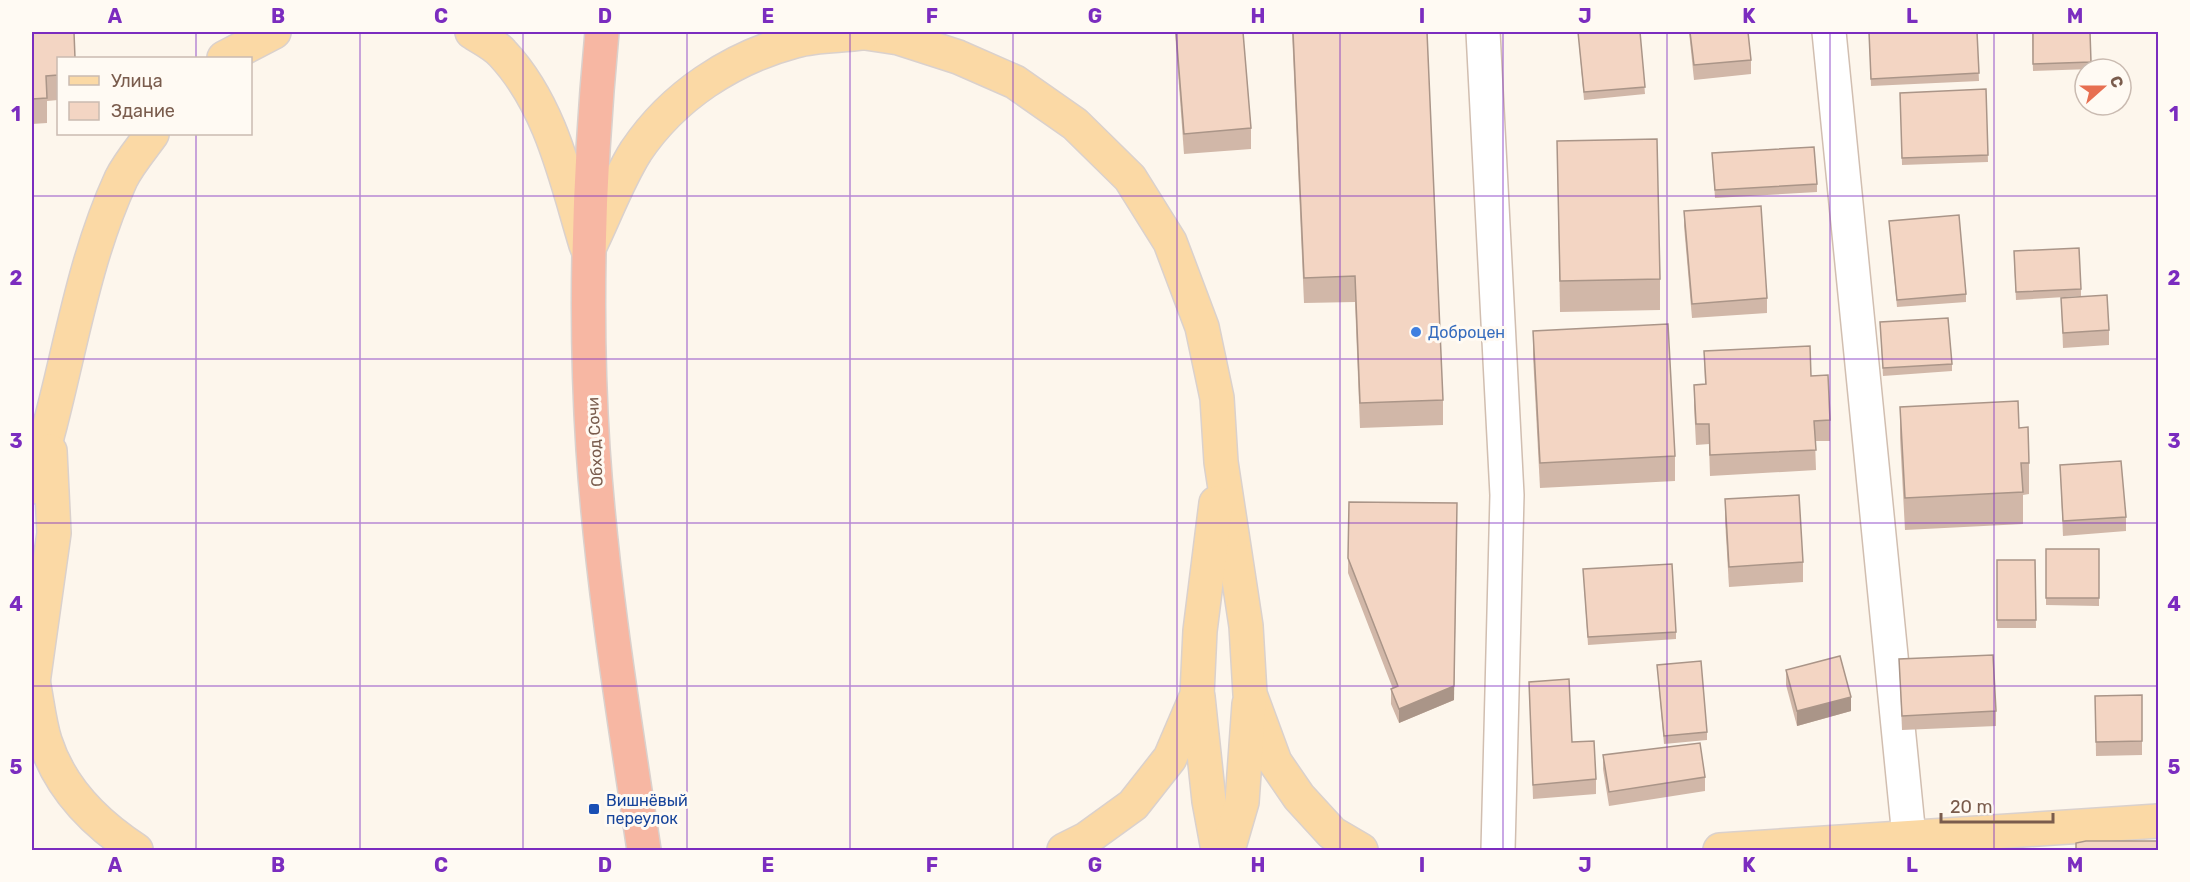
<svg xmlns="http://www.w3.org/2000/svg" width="2190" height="882" font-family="Rubik,sans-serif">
  <rect width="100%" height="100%" fill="#fdf6ec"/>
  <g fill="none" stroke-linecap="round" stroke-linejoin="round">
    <!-- minor casing -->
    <g stroke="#d1beb0" stroke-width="36">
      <g id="minor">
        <path d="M1483 32 1507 495 1498 850"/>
        <path d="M1829 32 1909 837"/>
      </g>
    </g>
    <!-- major casing -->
    <g stroke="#dad1cd" stroke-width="36">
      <g id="major">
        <path d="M472 32C481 38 494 44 502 53 551 105 566 179 586 245"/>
        <path d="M859 32 899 38 958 57 1015 82 1075 124 1130 178 1170 242 1202 327 1217 398 1221 462 1246 626 1250 694 1275 762 1299 797 1332 833 1361 850"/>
        <path d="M224 58 274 32"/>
        <path d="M588 250C604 218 617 181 636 151 673 96 731 58 795 41 816 35 841 36 863 33"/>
        <path d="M32 487C66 386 76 277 121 179 129 163 142 148 152 134"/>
        <path d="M33 681C37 700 39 722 45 741 60 788 96 824 136 850"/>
        <path d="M32 690 54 533 50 451"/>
        <path d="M1198 697 1209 801 1218 850"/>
        <path d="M1064 850 1086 839 1133 805 1170 758 1197 695 1200 631 1216 503"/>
        <path d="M1228 850 1242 802 1249 704"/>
        <path d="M1720 850 2158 821"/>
      </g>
    </g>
    <!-- highway casing -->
    <g stroke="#dad1cd" stroke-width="36">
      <path id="highway" d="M602 32C589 170 584 310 593 449 602 584 624 717 644 850"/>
    </g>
    <!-- minor -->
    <use href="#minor" stroke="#fff" stroke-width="33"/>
    <!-- major -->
    <use href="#major" stroke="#fbd9a5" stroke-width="33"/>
    <!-- highway -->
    <use href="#highway" stroke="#f7b7a3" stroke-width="33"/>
  </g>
  <!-- wall -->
  <g fill="#d1b7a8">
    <path d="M32 32 58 58V100L47 101V123L32 124Z"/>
    <path d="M1175 32H1243L1251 128V149L1184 154Z"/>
    <path d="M1292 32H1427L1443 400V425L1360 428 1355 302 1304 303Z"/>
    <path d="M1578 32H1640L1645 94 1584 100Z"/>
    <path d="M1689 32H1748L1751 60V74L1694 80Z"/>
    <path d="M1869 32H1977L1979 81 1871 86Z"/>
    <path d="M2032 32H2090L2091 69 2033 71Z"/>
    <path d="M1986 89 1988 162 1902 165 1900 93Z"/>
    <path d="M1557 141 1660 279V310L1560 312Z"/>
    <path d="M1712 153 1817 184V192L1715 198Z"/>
    <path d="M1684 211 1767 298V313L1692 318 1684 226Z"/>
    <path d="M1889 221 1966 294V302L1897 307Z"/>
    <path d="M2014 259 2081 289V296L2016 300Z"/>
    <path d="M2061 298 2109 330V345L2063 348Z"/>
    <path d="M1880 322 1952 364V371L1883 376Z"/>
    <path d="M1533 331 1675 456V481L1540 488 1533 356Z"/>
    <path d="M1704 351 1811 376 1830 420V441H1815L1816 470 1710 476 1709 444 1696 445 1694 405V385L1705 384Z"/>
    <path d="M1900 407 2019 428 2029 463V494L2023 495V524L1905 530 1900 438Z"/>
    <path d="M2060 465 2126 517V531L2063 536Z"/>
    <path d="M1725 499 1803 562V582L1729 587 1725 520Z"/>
    <path d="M1349 502 1454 700 1399 723 1391 704V689H1393L1348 573Z"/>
    <path d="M2046 549H2099V606L2046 605Z"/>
    <path d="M1997 560H2035L2036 628H1997Z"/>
    <path d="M1583 569 1676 632V639L1588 645Z"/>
    <path d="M1899 659 1996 711V726L1902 730Z"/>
    <path d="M1657 665 1707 732V740L1664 744Z"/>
    <path d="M1786 670 1851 711 1797 726 1786 685Z"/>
    <path d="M1529 682 1572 742 1596 779V794L1533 799Z"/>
    <path d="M2142 695V755L2096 756 2095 696Z"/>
    <path d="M1603 755 1705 777V791L1609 806 1603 769Z"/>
  </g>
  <!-- shaded-wall -->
  <g fill="#aa9588">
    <path d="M1457 518 1454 700 1399 723V709Z"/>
    <path d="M1851 697V711L1797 726V711Z"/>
  </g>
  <!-- building -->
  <g fill="#f3d5c3" stroke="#aa9588" stroke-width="1.5">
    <path d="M32 32H74L75 58H58V75L46 76 47 98 32 99Z"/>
    <path d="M1176 32H1243L1251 128 1184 134Z"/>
    <path d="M1293 32H1427L1443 400 1360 403 1355 276 1304 278Z"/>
    <path d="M1578 32H1640L1645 87 1584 92Z"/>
    <path d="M1690 32H1748L1751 60 1694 65Z"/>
    <path d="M1869 32H1977L1979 73 1871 79Z"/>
    <path d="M2033 32H2090L2091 62 2033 64Z"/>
    <path d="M1986 89 1988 155 1902 158 1900 93Z"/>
    <path d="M1657 139 1660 279 1560 281 1557 141Z"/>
    <path d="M1814 147 1817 184 1715 190 1712 153Z"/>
    <path d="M1761 206 1767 298 1692 304 1684 211Z"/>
    <path d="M1959 215 1966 294 1897 300 1889 221Z"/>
    <path d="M2079 248 2081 289 2016 292 2014 251Z"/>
    <path d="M2107 295 2109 330 2063 333 2061 298Z"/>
    <path d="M1948 318 1952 364 1883 368 1880 322Z"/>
    <path d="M1668 324 1675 456 1540 463 1533 331Z"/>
    <path d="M1810 346 1811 376 1828 375 1830 420 1814 421 1816 450 1710 455 1709 424H1696L1694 385 1706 384 1704 351Z"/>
    <path d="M2018 401 2019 428 2028 427 2029 463H2021L2023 492 1905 498 1900 407Z"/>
    <path d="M2121 461 2126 517 2063 521 2060 465Z"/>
    <path d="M1799 495 1803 562 1729 567 1725 499Z"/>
    <path d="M1349 502 1457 503 1454 686 1399 709 1391 689 1398 686 1348 558Z"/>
    <rect x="2046" y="549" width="53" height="49"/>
    <path d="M1997 560H2035L2036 620H1997Z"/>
    <path d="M1672 564 1676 632 1588 637 1583 569Z"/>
    <path d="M1993 655 1996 711 1902 716 1899 659Z"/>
    <path d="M1840 656 1851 697 1797 711 1786 670Z"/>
    <path d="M1701 661 1707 732 1664 736 1657 665Z"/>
    <path d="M1569 679 1572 742 1594 741 1596 779 1533 785 1529 682Z"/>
    <path d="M2142 695V741L2096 742 2095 696Z"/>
    <path d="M1700 743 1705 777 1609 792 1603 755Z"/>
    <path d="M2086 841H2158V850H2076V843Z"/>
  </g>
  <!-- grid -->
  <path fill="none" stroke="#7b2cbf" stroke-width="1.5" stroke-opacity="0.55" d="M196 32V58M360 32V850M523 32V850M687 32V850M850 32V850M1013 32V850M1177 32V850M1340 32V850M1503 32V850M1667 32V850M1830 32V850M1994 32V850M196 134V850M32 196H2158M32 359H2158M32 523H2158M32 686H2158"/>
  <!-- markers -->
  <circle fill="#3f7fe0" stroke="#fffaf3" stroke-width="2" cx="1416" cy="332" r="6"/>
  <rect fill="#1a4fb4" stroke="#fffaf3" stroke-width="2" x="588" y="803" width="12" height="12" rx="3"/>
  <g text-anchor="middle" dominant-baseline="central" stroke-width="6" stroke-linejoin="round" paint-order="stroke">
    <!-- shop labels -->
    <g font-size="16" fill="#366cbe" stroke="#fffaf3" text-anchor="start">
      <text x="1428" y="332">Доброцен</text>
    </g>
    <!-- street labels -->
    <g font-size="16" fill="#7a5c4d" stroke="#fffaf3">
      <text transform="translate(595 442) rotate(-93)">Обход Сочи</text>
    </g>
    <!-- transit labels -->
    <g font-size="16" fill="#164399" stroke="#fffaf3" text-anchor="start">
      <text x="606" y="800">Вишнёвый<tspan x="606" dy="18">переулок</tspan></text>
    </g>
  </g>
  <!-- border -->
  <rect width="2190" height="882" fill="none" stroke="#fffaf3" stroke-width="66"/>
  <!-- legend -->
  <rect x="57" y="57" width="195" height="78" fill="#fffaf3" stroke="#cabbb1" stroke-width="1.5"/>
  <rect x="69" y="76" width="30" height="9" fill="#fbd9a5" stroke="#cabbb1" stroke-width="1.5"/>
  <text x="111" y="87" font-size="18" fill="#7a5c4d">Улица</text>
  <rect x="69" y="102" width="30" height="18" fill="#f3d5c3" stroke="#cabbb1" stroke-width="1.5"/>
  <text x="111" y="117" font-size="18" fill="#7a5c4d">Здание</text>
  <!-- north arrow -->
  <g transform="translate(2103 87) rotate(69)"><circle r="28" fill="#fffaf3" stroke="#cabbb1" stroke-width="1.5"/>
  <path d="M0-4.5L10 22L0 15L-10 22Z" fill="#e76f51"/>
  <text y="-9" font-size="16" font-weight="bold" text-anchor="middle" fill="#7a5c4d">С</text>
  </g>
  <!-- scale -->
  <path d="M1941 813v9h112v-9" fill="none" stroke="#7a5c4d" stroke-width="3"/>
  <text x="1950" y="813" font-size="18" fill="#7a5c4d" stroke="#fffaf3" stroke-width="4.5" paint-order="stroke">20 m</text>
  <rect x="33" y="33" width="2124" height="816" fill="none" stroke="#7b2cbf" stroke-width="2"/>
  <g font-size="20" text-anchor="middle" font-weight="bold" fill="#7b2cbf">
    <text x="115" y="23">A</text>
    <text x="278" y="23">B</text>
    <text x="441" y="23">C</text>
    <text x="605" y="23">D</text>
    <text x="768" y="23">E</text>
    <text x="932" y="23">F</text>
    <text x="1095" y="23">G</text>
    <text x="1258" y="23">H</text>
    <text x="1422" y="23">I</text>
    <text x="1585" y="23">J</text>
    <text x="1749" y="23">K</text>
    <text x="1912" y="23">L</text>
    <text x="2075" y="23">M</text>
    <text x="16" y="121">1</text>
    <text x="2174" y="121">1</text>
    <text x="16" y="285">2</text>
    <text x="2174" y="285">2</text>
    <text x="16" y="448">3</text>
    <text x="2174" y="448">3</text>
    <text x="16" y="611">4</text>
    <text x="2174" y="611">4</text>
    <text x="16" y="774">5</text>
    <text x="2174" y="774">5</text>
    <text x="115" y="872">A</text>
    <text x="278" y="872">B</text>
    <text x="441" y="872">C</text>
    <text x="605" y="872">D</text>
    <text x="768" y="872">E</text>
    <text x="932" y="872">F</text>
    <text x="1095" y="872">G</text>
    <text x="1258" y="872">H</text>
    <text x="1422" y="872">I</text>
    <text x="1585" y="872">J</text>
    <text x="1749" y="872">K</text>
    <text x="1912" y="872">L</text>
    <text x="2075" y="872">M</text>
  </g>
</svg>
